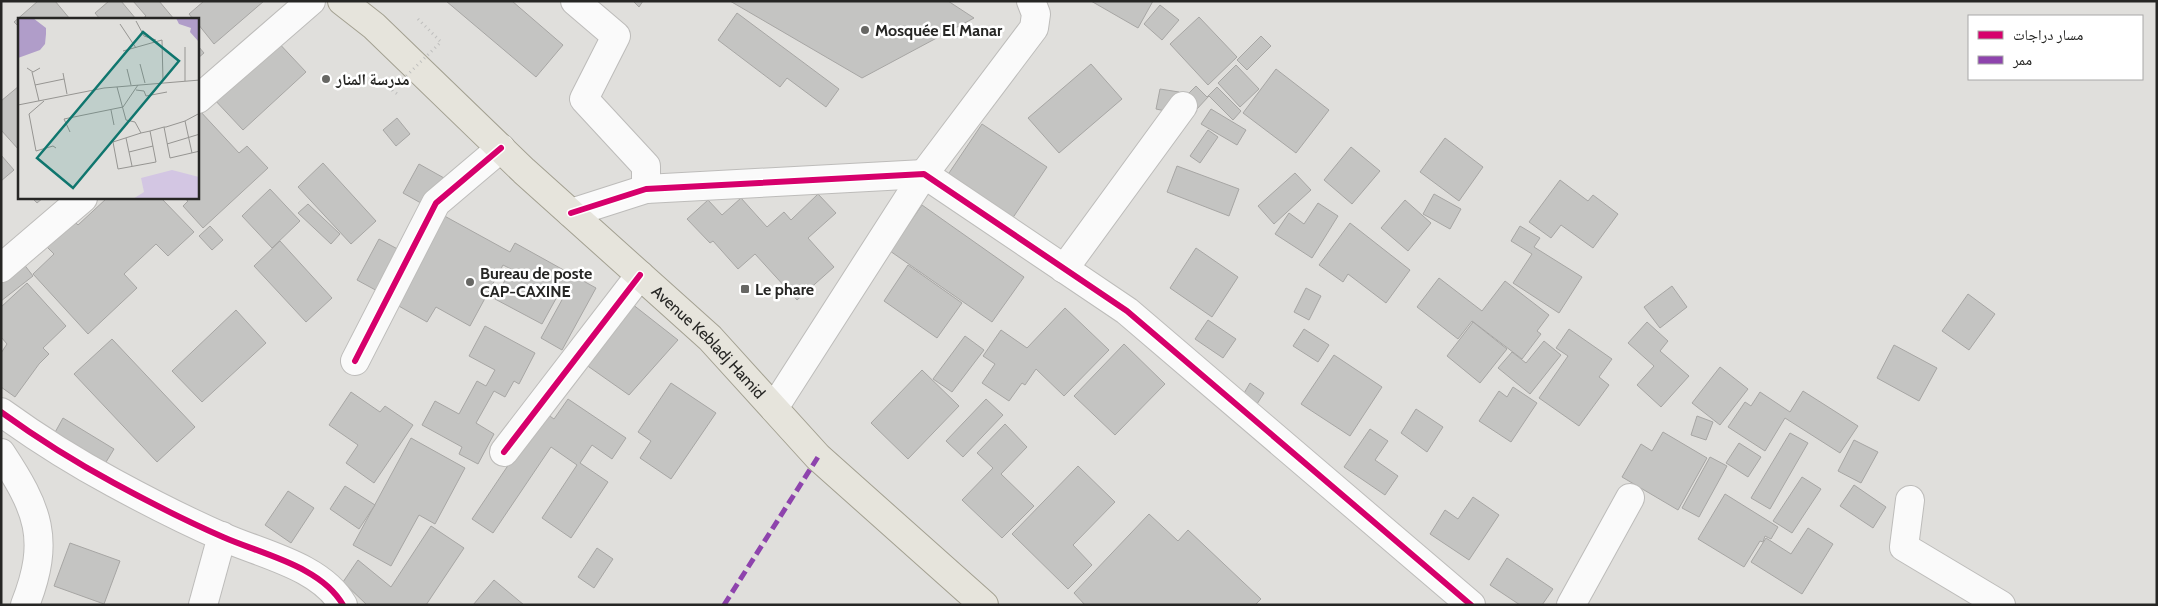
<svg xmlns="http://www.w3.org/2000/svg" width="2158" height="606" font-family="Cabin,'Noto Naskh Arabic',sans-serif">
  <rect width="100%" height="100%" fill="#e0dfdc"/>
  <!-- building -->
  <g fill="#c4c4c2" stroke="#a7a6a4">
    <path d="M38 1H55L70 19H19V27L14 22Z"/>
    <path d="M109 1H121L136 19H100L95 13Z"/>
    <path d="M133 1H159L174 19H142L146 16Z"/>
    <path d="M204 1H264L214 44 198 24V19H193L189 14Z"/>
    <path d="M446 1H512L563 45 536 77Z"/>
    <path d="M633 1H643L639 7Z"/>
    <path d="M730 1H948L974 18 862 78Z"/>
    <path d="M1091 1H1153L1138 28Z"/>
    <path d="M1160 5 1179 20 1162 40 1144 24Z"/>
    <path d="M737 13 839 89 826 107 787 78 780 87 718 40Z"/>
    <path d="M1199 17 1237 57 1208 85 1170 44Z"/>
    <path d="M1261 36 1271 46 1247 70 1237 60Z"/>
    <path d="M274 38 306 72 243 130 212 97Z"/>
    <path d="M198 46 204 53 198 58Z"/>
    <path d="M1091 64 1122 99 1059 153 1028 118Z"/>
    <path d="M1236 65 1259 89 1240 107 1218 83Z"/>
    <path d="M1276 69 1329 110 1296 153 1243 113Z"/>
    <path d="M19 86V150L1 130V101Z"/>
    <path d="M1196 86 1207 97 1217 87 1241 111 1233 120 1209 96 1196 110 1184 98Z"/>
    <path d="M1160 89 1179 92 1175 113 1156 109Z"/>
    <path d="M1211 109 1246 130 1237 145 1201 124Z"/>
    <path d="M199 110 239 153 247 146 268 168 203 228 183 206 188 201 184 198H198Z"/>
    <path d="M397 118 410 134 396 146 383 130Z"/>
    <path d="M982 124 1047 167 1012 219 947 176Z"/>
    <path d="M1208 130 1218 137 1200 163 1190 156Z"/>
    <path d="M1445 138 1483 167 1459 201 1420 172Z"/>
    <path d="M1351 147 1380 171 1352 204 1324 180Z"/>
    <path d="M1 155 14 170 1 181Z"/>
    <path d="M323 163 376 221 351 244 298 187Z"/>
    <path d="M419 164 444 178 428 207 403 193Z"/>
    <path d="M1177 166 1239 189 1229 216 1167 192Z"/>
    <path d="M1295 173 1311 190 1274 224 1258 206Z"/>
    <path d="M1560 180 1588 201 1593 195 1618 214 1593 248 1561 225 1551 238 1529 222Z"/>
    <path d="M270 189 300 221 272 248 242 216Z"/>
    <path d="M818 194 836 213 808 238 834 267 797 300 755 254 738 269 713 241 710 243 687 219 708 200 722 215 741 198 767 227 784 212 791 220Z"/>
    <path d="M1434 194 1461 209 1450 229 1423 214Z"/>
    <path d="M32 198H43L37 203Z"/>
    <path d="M107 198H161L194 232 168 256 156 244 124 274 137 288 88 334 33 274 54 254 47 247 75 222 78 225Z"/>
    <path d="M1405 200 1431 223 1408 251 1381 228Z"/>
    <path d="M1318 203 1338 216 1312 258 1275 234 1289 213 1304 224Z"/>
    <path d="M308 204 340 234 331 244 298 213Z"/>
    <path d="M922 205 1024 277 992 322 890 251Z"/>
    <path d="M439 213 510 252 515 243 596 288 562 350 541 338 563 298 558 295 542 324 495 299 511 269 503 265 470 326 436 307 427 322 397 305Z"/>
    <path d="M1350 223 1410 270 1386 303 1348 274 1343 282 1319 265Z"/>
    <path d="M210 226 223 240 212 250 199 236Z"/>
    <path d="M1520 226 1540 238 1534 247 1582 277 1559 313 1513 283 1532 254 1511 241Z"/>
    <path d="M379 239 403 252 381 293 357 280Z"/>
    <path d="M280 241 332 298 306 322 254 266Z"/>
    <path d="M1196 248 1238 277 1212 317 1170 288Z"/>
    <path d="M23 263 33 276 1 301V281Z"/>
    <path d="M908 265 962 303 937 338 884 301Z"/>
    <path d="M1439 278 1482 311 1505 281 1549 315 1537 331 1541 334 1522 359 1472 321 1458 339 1417 307Z"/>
    <path d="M27 283 66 326 43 348 49 354 39 364 15 397 1 387V353L7 344 1 337V307Z"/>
    <path d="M1672 286 1687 307 1660 328 1644 307Z"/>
    <path d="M1306 288 1321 296 1309 320 1294 312Z"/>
    <path d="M618 293 678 340 629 395 565 350Z"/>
    <path d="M1968 294 1995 314 1969 350 1942 331Z"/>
    <path d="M1065 308 1109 350 1064 396 1036 369 1025 385 1022 383 1009 401 982 383 995 364 983 356 1001 330 1027 348Z"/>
    <path d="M236 310 266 343 202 402 172 371Z"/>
    <path d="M1208 320 1236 339 1223 358 1195 339Z"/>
    <path d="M1473 322 1507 349 1480 383 1447 356Z"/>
    <path d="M1647 322 1668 341 1660 351 1689 376 1661 407 1637 385 1654 366 1628 343Z"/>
    <path d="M485 326 535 353 519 384 514 381 505 397 494 391 476 423 494 434 478 464 459 454 462 447 422 425 435 401 459 414 477 381 486 386 495 370 469 356Z"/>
    <path d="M1304 329 1329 345 1318 362 1293 346Z"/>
    <path d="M1569 329 1612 359 1599 377 1609 385 1579 426 1539 398 1568 356 1556 348Z"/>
    <path d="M965 336 984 350 952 392 933 379Z"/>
    <path d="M112 339 195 427 157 462 74 374Z"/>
    <path d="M1544 341 1561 355 1530 394 1498 368 1512 352 1526 363Z"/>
    <path d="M1124 344 1165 384 1115 435 1074 396Z"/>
    <path d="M1894 345 1937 368 1919 401 1877 378Z"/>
    <path d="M1334 355 1382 387 1350 436 1301 404Z"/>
    <path d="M1720 367 1748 389 1720 425 1692 403Z"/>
    <path d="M922 370 959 406 908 459 871 423Z"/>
    <path d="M671 383 716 413 671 479 640 458 651 441 638 432Z"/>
    <path d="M1250 383 1264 393 1257 404 1243 395Z"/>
    <path d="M1513 387 1537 403 1511 442 1479 421 1499 391 1507 397Z"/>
    <path d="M1803 391 1858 426 1840 453 1785 418 1765 451 1728 427 1745 402 1751 406 1760 392 1790 412Z"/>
    <path d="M351 392 380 412 385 406 413 425 374 483 346 463 358 445 329 425Z"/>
    <path d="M568 399 626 438 612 459 592 445 580 463 608 482 571 538 542 518 577 465 551 447 493 533 472 519 544 412 554 419Z"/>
    <path d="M986 399 1003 415 963 457 946 441Z"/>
    <path d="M1416 409 1443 427 1427 452 1401 433Z"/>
    <path d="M1697 416 1713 422 1706 440 1691 435Z"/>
    <path d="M63 418 114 449 103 467 53 436Z"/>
    <path d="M1005 424 1027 447 1001 474 1034 506 1002 538 962 500 993 468 977 453Z"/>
    <path d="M1370 429 1388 441 1375 460 1398 476 1385 495 1344 467Z"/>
    <path d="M1663 432 1707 458 1678 510 1622 477 1641 444 1652 451Z"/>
    <path d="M1790 433 1808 443 1770 509 1751 498Z"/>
    <path d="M411 438 465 468 435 524 419 515 391 566 353 545Z"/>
    <path d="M1854 440 1878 452 1861 483 1838 471Z"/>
    <path d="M1739 443 1761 457 1748 477 1726 463Z"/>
    <path d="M1710 457 1727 466 1699 517 1682 508Z"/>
    <path d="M1078 466 1115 502 1073 545 1092 565 1068 589 1012 534Z"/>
    <path d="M1802 477 1821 489 1792 533 1773 521Z"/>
    <path d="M1854 485 1886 507 1873 528 1840 506Z"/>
    <path d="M345 486 375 505 359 529 330 509Z"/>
    <path d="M288 491 314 508 291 543 265 525Z"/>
    <path d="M1725 494 1778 527 1771 539 1765 536 1763 542 1760 541 1744 567 1698 539Z"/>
    <path d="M1473 497 1499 515 1469 560 1430 534 1445 510 1458 519Z"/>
    <path d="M1149 514 1178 541 1188 530 1261 599 1255 605H1085L1074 593Z"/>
    <path d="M431 526 464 548 426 605H367L343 582 358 560 391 587Z"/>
    <path d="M1808 528 1833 544 1802 594 1751 562 1766 538 1791 554Z"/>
    <path d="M70 543 120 561 104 604 54 586Z"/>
    <path d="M597 548 613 559 594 588 578 577Z"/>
    <path d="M1507 558 1553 589 1542 605H1520L1490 585Z"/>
    <path d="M494 580 524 605H473Z"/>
  </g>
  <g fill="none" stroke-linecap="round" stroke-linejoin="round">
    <!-- street casing -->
    <g stroke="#bdbcba" stroke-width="30">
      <g id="street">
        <path d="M575 1 616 36 584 99 646 166V189"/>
        <path d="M198 99 311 1"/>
        <path d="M571 213 646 189 924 174 1127 311 1471 605"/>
        <path d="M1 268 83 198"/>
        <path d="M1064 269 1183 106"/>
        <path d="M355 361 436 203 501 148"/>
        <path d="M774 408 924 174 1034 28 1036 14 1031 1"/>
        <path d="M1 412C37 438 75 462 114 483 149 502 186 521 223 537 261 554 321 566 343 605"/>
        <path d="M504 452 640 275"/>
        <path d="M1 453C38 509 51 539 25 605"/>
        <path d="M1910 500 1904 547 2001 605"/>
        <path d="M203 605 222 536"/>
        <path d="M1571 605 1630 498"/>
      </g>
    </g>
    <!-- primary casing -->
    <g stroke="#a3a091" stroke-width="30">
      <g id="primary">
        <path id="s1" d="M342 1 374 26 524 171 710 338 818 457 984 605"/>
      </g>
    </g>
    <!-- path -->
    <g stroke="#bebebd" stroke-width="3" stroke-dasharray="1 4" stroke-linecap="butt">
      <path d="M418 19 441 42"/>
      <path d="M392 90 400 96"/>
    </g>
    <!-- street -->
    <use href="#street" stroke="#fafafa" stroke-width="28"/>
    <!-- primary -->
    <use href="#primary" stroke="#e6e4dc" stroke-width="28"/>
    <!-- path-bridge -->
    <path stroke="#bebebd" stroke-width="3" stroke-dasharray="1 4" stroke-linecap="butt" d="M392 90 441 42"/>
    <!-- quiet -->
    <path stroke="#8e44ad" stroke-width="5" stroke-dasharray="10 5" stroke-linecap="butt" d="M724 605 818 457"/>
    <!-- cycleway casing -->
    <g stroke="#fff" stroke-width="9">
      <g id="cycleway">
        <path d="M571 213 646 189 924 174 1127 311 1471 605"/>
        <path d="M355 361 436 203 501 148"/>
        <path d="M1 412C37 438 75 462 114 483 149 502 186 521 223 537 261 554 321 566 343 605"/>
        <path d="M504 452 640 275"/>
      </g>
    </g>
    <!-- cycleway -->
    <use href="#cycleway" stroke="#d6006c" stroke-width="6"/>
  </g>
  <!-- markers -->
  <g fill="#676764" stroke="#fff" stroke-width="2">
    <circle cx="865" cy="30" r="5"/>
    <circle cx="326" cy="79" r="5"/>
    <circle cx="470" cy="282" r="5"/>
    <rect x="740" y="284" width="10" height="10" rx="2.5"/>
  </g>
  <g text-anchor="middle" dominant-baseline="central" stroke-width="5" stroke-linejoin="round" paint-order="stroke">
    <!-- poi labels -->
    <g font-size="16" font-weight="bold" fill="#262624" stroke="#fff" text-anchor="start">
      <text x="875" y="30">Mosquée El Manar</text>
      <text x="336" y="79">مدرسة المنار</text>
      <text x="480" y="273">Bureau de poste<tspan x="480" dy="18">CAP-CAXINE</tspan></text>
      <text x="755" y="289">Le phare</text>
    </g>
    <!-- street labels -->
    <g font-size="16" fill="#262624" stroke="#fff">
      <text stroke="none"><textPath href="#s1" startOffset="501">Avenue Kebladj Hamid</textPath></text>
    </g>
  </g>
  <!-- overview -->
  <g transform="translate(18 18)">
    <rect width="181" height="181" fill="#e0dfdc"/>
    <path d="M154 152 181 159V181H115L126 174 123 160Z" fill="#d3c6e3"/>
    <path d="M0 0H15L28 10V16L27 26 22 32 0 40ZM158 0H181V24L172 14 173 10 161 6Z" fill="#b09dc9"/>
    <path fill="none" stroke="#969592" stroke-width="1" d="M118 3 126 18 138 22M102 6 118 30M167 29V63M105 33 144 22 145 63M122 46 127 65M9 50 15 54 22 50M109 51 113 67M14 54 21 83M45 55 49 76M17 67 46 61M99 69 108 102 117 104 123 115M118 72 126 73 128 78 149 74M26 83 11 96 18 133 35 128 38 130M0 87 86 70 182 62M93 92 96 107M167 103 174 135M146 109 152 140 182 133M132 113 138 144 100 151 95 124 123 115 132 113 146 109H148L167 103 182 95M52 114 46 101 105 89 120 67M108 120 114 148M149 126 182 116M111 134 135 128"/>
    <path fill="#0f766e" fill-opacity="0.15" stroke="#0f766e" stroke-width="2.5" d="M125 14 161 43 55 170 19 140Z"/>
    <rect width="181" height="181" fill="none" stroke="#262624" stroke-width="2.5"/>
  </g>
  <!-- border -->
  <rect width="2158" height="606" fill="none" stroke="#262624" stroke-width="5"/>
  <!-- legend -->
  <rect x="1968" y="15" width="175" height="65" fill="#ffffff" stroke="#a8a8a7"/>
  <rect x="1978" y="31" width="25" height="8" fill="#d6006c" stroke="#a8a8a7"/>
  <text x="2013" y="40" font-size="15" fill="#262624">مسار دراجات</text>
  <rect x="1978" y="56" width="25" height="8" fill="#8e44ad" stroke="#a8a8a7"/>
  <text x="2013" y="65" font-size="15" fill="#262624">ممر</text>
</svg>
